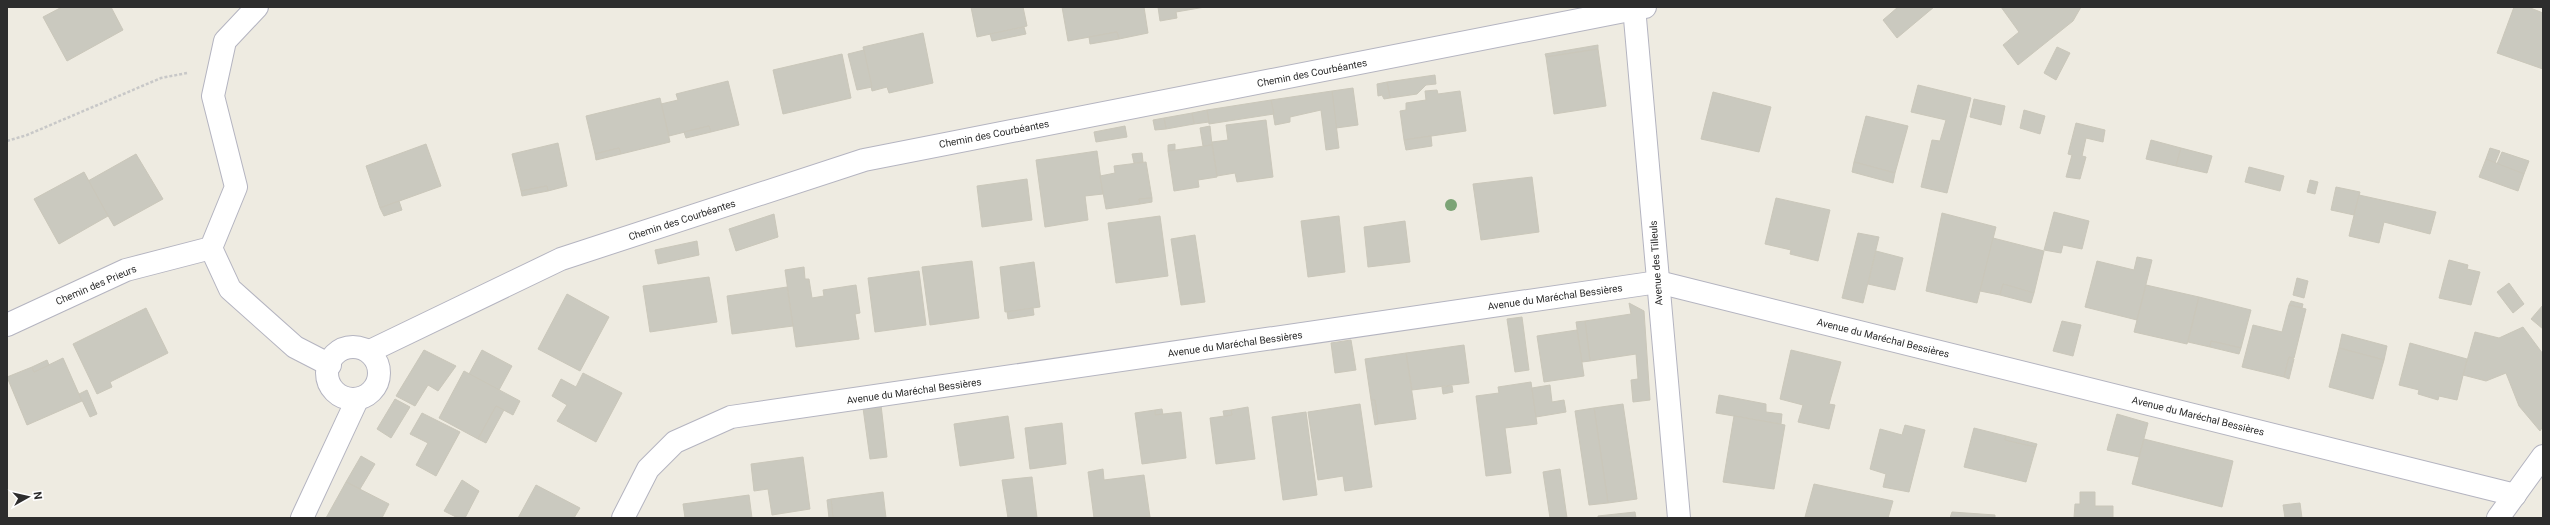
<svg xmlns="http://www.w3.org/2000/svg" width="2550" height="525" font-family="Roboto,sans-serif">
  <rect width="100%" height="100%" fill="#eeebe1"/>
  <!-- building -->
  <g fill="#cac9bf" stroke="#cac7ba">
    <path d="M62 7H111L123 30 67 61 43 17Z"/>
    <path d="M971 7H1023L1027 26 977 37Z"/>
    <path d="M1062 7H1144L1148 33 1119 39 1117 32 1068 41Z"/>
    <path d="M1158 7H1205L1176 12 1177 18 1160 21Z"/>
    <path d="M1898 7H1934L1897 38 1883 20Z"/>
    <path d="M2001 7H2081L2073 21 2018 65 2003 45 2019 32Z"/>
    <path d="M2514 7H2528L2543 13V69L2497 53Z"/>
    <path d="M1024 27 1026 34 992 41 990 34Z"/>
    <path d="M1117 32 1119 39 1090 44 1089 37Z"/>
    <path d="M923 33 933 83 889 93 887 87 872 91 863 47Z"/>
    <path d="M1598 45V49L1546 57 1545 54Z"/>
    <path d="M2057 47 2070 53 2056 80 2044 73Z"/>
    <path d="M1598 49 1606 106 1554 114 1546 57Z"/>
    <path d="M864 50 872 87 857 90 848 54Z"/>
    <path d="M842 54 851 98 783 114 773 70Z"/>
    <path d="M1435 75 1436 84 1426 85 1417 94 1390 98 1387 82Z"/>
    <path d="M728 81 739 125 711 132 709 126 669 136 661 104 678 100 676 94Z"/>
    <path d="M1387 82 1390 98 1384 99 1382 95 1378 96 1377 84Z"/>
    <path d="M1918 85 1971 98 1947 193 1921 187 1932 140 1940 141 1946 120 1911 112Z"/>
    <path d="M1353 88 1358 125 1336 128 1332 91Z"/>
    <path d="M1437 90 1438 94 1460 91 1466 131 1404 140 1400 111 1406 110V103L1426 100 1425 91Z"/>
    <path d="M1332 91 1339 148 1326 150 1321 110 1290 117V122L1275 125 1271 100Z"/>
    <path d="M1713 92 1771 107 1759 152 1701 139Z"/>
    <path d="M660 98 670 142 621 154 619 148 595 154 586 116Z"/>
    <path d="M1974 99 2005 106 2001 125 1970 117Z"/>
    <path d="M1271 100 1274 114 1209 124 1207 110Z"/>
    <path d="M1207 110 1209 122 1194 124 1192 113Z"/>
    <path d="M2024 110 2045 116 2040 134 2020 128Z"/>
    <path d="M1192 113 1194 124 1166 129 1164 118Z"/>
    <path d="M1866 116 1908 126 1895 173 1854 162Z"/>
    <path d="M1164 118 1166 129 1155 130 1153 120Z"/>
    <path d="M1266 120 1273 177 1237 182 1235 173 1217 176 1212 142 1228 140 1226 125Z"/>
    <path d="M2076 123 2105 130 2103 142 2086 138 2082 156 2086 157 2080 179 2066 177 2072 155 2068 154Z"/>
    <path d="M709 126 711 132 686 138 684 132Z"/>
    <path d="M1125 126 1127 137 1096 142 1094 132Z"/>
    <path d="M1210 126 1212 145 1203 146 1200 128Z"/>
    <path d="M1431 136 1432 146 1406 150 1404 140Z"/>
    <path d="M2151 140 2181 148 2176 166 2146 159Z"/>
    <path d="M558 143 567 186 548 191 547 186 521 191 512 154Z"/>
    <path d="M426 144 441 186 380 208 366 166Z"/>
    <path d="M1175 144V150L1168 151V145Z"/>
    <path d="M1212 145 1217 177 1198 180 1199 187 1174 191 1168 151Z"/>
    <path d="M619 148 621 154 596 160 595 154Z"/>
    <path d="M2181 148 2212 156 2207 173 2176 166Z"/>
    <path d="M2490 148 2500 151 2495 163 2486 159Z"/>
    <path d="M1097 151 1103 194 1085 196 1088 220 1045 227 1036 160Z"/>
    <path d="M2502 152 2529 161 2524 174 2497 164Z"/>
    <path d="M1142 153 1143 162 1134 163 1132 154Z"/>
    <path d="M136 154 163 199 114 226 88 181Z"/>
    <path d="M2486 159 2524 174 2518 191 2479 177Z"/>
    <path d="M1146 162 1152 198 1139 199 1140 204 1106 209 1100 176 1115 173 1114 166Z"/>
    <path d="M1854 162 1895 173 1893 183 1852 172Z"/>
    <path d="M2249 167 2284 176 2280 191 2245 182Z"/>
    <path d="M84 172 108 216 59 244 34 199Z"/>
    <path d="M1532 177 1539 232 1481 240 1473 184Z"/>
    <path d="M1027 179 1032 220 982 227 977 186Z"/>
    <path d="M2310 180 2318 182 2315 194 2307 192Z"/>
    <path d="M547 186 548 191 522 196 521 191Z"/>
    <path d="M2336 187 2360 192 2354 215 2331 210Z"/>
    <path d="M2359 195 2436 212 2430 234 2384 222 2379 243 2349 236Z"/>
    <path d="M1152 198V202L1140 204 1139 199Z"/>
    <path d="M1776 198 1830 210 1818 261 1790 254 1791 250 1765 244Z"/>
    <path d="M399 201 402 210 384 216 380 208Z"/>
    <path d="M2054 212 2089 221 2082 249 2063 245 2061 253 2044 250Z"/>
    <path d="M1942 213 1996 227 1977 303 1926 291Z"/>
    <path d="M774 214 778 237 736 251 729 229Z"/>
    <path d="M1160 216 1168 276 1116 283 1108 223Z"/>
    <path d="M1339 216 1345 272 1308 277 1301 221Z"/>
    <path d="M1405 221 1410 262 1368 267 1364 227Z"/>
    <path d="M1858 233 1879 237 1863 303 1842 298Z"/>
    <path d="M1195 235 1205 302 1181 305 1171 239Z"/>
    <path d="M1993 238 2044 251 2034 293 2003 284 2000 295 1980 291Z"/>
    <path d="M697 241 699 255 658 264 655 250Z"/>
    <path d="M1876 251 1903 258 1895 290 1868 284Z"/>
    <path d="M2137 257 2152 260 2137 320 2085 307 2097 261 2134 270Z"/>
    <path d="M2449 260 2468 265 2467 269 2480 272 2471 305 2439 298Z"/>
    <path d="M972 261 979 318 930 325 922 267Z"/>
    <path d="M1034 262 1040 307 1005 312 1000 267Z"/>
    <path d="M804 267 805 279H809L812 298 824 296 823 290 856 285 860 313 855 314 859 339 796 347 785 270Z"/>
    <path d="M919 271 926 325 875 332 868 278Z"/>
    <path d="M709 277 717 322 650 332 643 286Z"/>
    <path d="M2297 278 2308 281 2304 298 2293 295Z"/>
    <path d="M2509 283 2524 304 2513 313 2497 292Z"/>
    <path d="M2003 284 2034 293 2031 303 2000 295Z"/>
    <path d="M2146 285 2199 297 2187 344 2134 332Z"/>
    <path d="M787 287 793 326 732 334 727 296Z"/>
    <path d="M567 294 609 317 580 371 538 349Z"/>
    <path d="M2199 297 2251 310 2241 348 2211 341 2210 347 2188 342Z"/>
    <path d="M2291 301 2303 304 2302 308 2289 305Z"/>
    <path d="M1629 303 1644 311 1650 400 1633 402 1631 380 1638 379 1636 354 1590 361 1585 321 1631 314Z"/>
    <path d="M2289 305 2306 309 2294 358 2289 357 2284 377 2242 367 2253 325 2282 332Z"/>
    <path d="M2543 305V329L2531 319Z"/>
    <path d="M146 308 168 353 110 382 112 387 97 394 73 344Z"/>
    <path d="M1033 308 1034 315 1008 319 1007 312Z"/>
    <path d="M1522 317 1529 370 1515 372 1507 319Z"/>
    <path d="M1585 321 1590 361 1582 362 1576 322Z"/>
    <path d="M2062 321 2081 325 2073 356 2053 351Z"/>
    <path d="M2523 327 2543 354V426L2540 431 2519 406 2506 373 2486 381 2463 375 2475 332 2499 338Z"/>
    <path d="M1577 330 1584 376 1544 382 1537 336Z"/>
    <path d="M2342 334 2387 346 2384 360 2339 348Z"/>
    <path d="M1351 340 1356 370 1335 373 1331 343Z"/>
    <path d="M2211 341 2241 348 2239 354 2210 347Z"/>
    <path d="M2410 343 2467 359 2457 400 2439 396 2438 400 2418 394 2419 390 2399 385Z"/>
    <path d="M1464 345 1469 383 1412 390 1406 353Z"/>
    <path d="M2339 348 2384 360 2373 399 2329 387Z"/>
    <path d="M424 350 456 366 438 391 428 385 415 406 396 396Z"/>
    <path d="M482 350 512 366 499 390 469 374Z"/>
    <path d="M1791 350 1841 362 1829 404 1835 405 1829 429 1798 422 1803 405 1780 399Z"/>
    <path d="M1406 353 1416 419 1378 424 1375 400H1371L1365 359Z"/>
    <path d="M2289 357 2294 359 2289 379 2284 377Z"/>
    <path d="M63 358 82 401 27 425 7 377 32 367 34 372Z"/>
    <path d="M47 360 49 365 34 372 32 367Z"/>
    <path d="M464 371 520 401 513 415 496 406 478 439 439 418Z"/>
    <path d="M583 373 622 393 596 442 557 421 567 405 552 396 561 379 576 387Z"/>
    <path d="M1531 382 1537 424 1505 428 1511 473 1486 476 1476 396 1499 393 1498 387Z"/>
    <path d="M1550 385 1552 402 1564 400 1566 412 1536 417 1532 388Z"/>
    <path d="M1452 386 1453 392 1443 394 1442 387Z"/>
    <path d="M87 390 97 414 90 417 79 394Z"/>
    <path d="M1719 395 1766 404V412L1782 414 1781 424 1716 413Z"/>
    <path d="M395 399 410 407 391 438 377 429Z"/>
    <path d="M1371 400H1375L1378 424 1375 425Z"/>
    <path d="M1360 404 1372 487 1345 491 1343 476 1318 480 1308 412Z"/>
    <path d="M1623 404 1637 499 1608 503 1594 408Z"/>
    <path d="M881 405 887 457 870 459 863 408Z"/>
    <path d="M496 406 504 410 486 443 478 439Z"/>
    <path d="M1248 407 1255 459 1216 464 1210 418 1232 415 1231 410Z"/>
    <path d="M1594 408 1608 503 1589 505 1575 411Z"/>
    <path d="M1162 409 1163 415H1155V410Z"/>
    <path d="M1155 410V415L1181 412 1186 458 1142 464 1135 413Z"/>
    <path d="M1231 410 1232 415 1224 416 1223 411Z"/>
    <path d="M1306 412 1317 495 1283 500 1272 417Z"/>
    <path d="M422 413 460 432 436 476 416 465 428 443 410 434Z"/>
    <path d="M2117 414 2148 423 2139 457 2107 450Z"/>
    <path d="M1008 416 1014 458 960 466 954 424Z"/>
    <path d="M1734 416 1785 425 1774 489 1723 482Z"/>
    <path d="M1062 423 1066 464 1030 469 1025 428Z"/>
    <path d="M1905 425 1925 430 1909 492 1883 487 1886 474 1870 469 1880 429 1902 435Z"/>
    <path d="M1974 428 2006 436 2005 440 2036 447 2026 482 1964 467Z"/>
    <path d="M2006 436 2037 444 2036 447 2005 440Z"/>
    <path d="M2144 439 2233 461 2222 507 2132 484Z"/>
    <path d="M361 456 375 464 360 489 346 482Z"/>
    <path d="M803 457 810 509 772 515 768 489 754 491 751 464Z"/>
    <path d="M1103 469 1104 480 1144 475 1150 517 1094 518 1088 472Z"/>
    <path d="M1560 469 1567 518H1550L1543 472Z"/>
    <path d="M1032 477 1037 518H1008L1002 480Z"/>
    <path d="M462 480 479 491 465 518H458L444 511Z"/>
    <path d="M346 482 389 504 382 518H326Z"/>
    <path d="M1814 484 1893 501 1888 518 1805 517Z"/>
    <path d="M536 485 580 508 574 518H518Z"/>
    <path d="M883 492 886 518H833L831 499Z"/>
    <path d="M2080 492H2095V506H2113V518H2074L2075 504H2080Z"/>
    <path d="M749 495 752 518H685L683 504Z"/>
    <path d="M831 499 833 518H829L827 500Z"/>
    <path d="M2300 503 2302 518H2285L2283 505Z"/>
    <path d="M1635 512 1636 518H1598V516Z"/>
    <path d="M1952 512 1995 515V518H1950Z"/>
  </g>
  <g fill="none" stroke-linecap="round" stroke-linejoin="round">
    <!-- minor casing -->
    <g stroke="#b4b4c0" stroke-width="24">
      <g id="minor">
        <path d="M1634 7 1679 518"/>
        <path d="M211 248 230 289 295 347 330 365"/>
        <path d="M7 325 126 270 211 248 236 187 213 96 225 41 257 7"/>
        <circle cx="353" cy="373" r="26"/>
        <path d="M370 351 561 259 864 160 1645 7"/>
        <path d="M302 518 357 400"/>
        <path d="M623 518 648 469 675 442 731 417 1658 282 2515 495"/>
        <path d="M2498 518 2543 456"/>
      </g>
    </g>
    <!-- path -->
    <path stroke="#c8c8c8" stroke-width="2.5" stroke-dasharray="3 2" stroke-linecap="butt" d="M7 141 27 135 161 78 187 73"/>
    <!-- minor -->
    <use href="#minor" stroke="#fff" stroke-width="22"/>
  </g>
  <!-- trees -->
  <circle fill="#7ca476" cx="1451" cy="205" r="6"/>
  <g text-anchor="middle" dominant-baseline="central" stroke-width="3" stroke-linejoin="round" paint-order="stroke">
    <!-- street labels -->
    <g font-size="10" fill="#2d2d2d" stroke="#fff">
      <text transform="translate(1312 73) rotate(-11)">Chemin des Courbéantes</text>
      <text transform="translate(994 134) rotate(-11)">Chemin des Courbéantes</text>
      <text transform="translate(682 220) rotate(-18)">Chemin des Courbéantes</text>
      <text transform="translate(1656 263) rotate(-94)">Avenue des Tilleuls</text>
      <text transform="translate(96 285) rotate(-23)">Chemin des Prieurs</text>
      <text transform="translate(1555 297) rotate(-8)">Avenue du Maréchal Bessières</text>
      <text transform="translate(1883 338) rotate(14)">Avenue du Maréchal Bessières</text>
      <text transform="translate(1235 344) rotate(-8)">Avenue du Maréchal Bessières</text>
      <text transform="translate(914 391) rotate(-8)">Avenue du Maréchal Bessières</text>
      <text transform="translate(2198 416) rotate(14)">Avenue du Maréchal Bessières</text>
    </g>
  </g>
  <!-- border -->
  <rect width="2550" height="525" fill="none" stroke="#2d2d2d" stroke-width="16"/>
  <!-- north arrow -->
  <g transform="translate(28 497) rotate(82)" stroke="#ffffff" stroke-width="3" paint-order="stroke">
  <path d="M0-3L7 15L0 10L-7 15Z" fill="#2d2d2d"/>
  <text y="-6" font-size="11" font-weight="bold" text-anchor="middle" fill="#2d2d2d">N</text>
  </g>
</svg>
